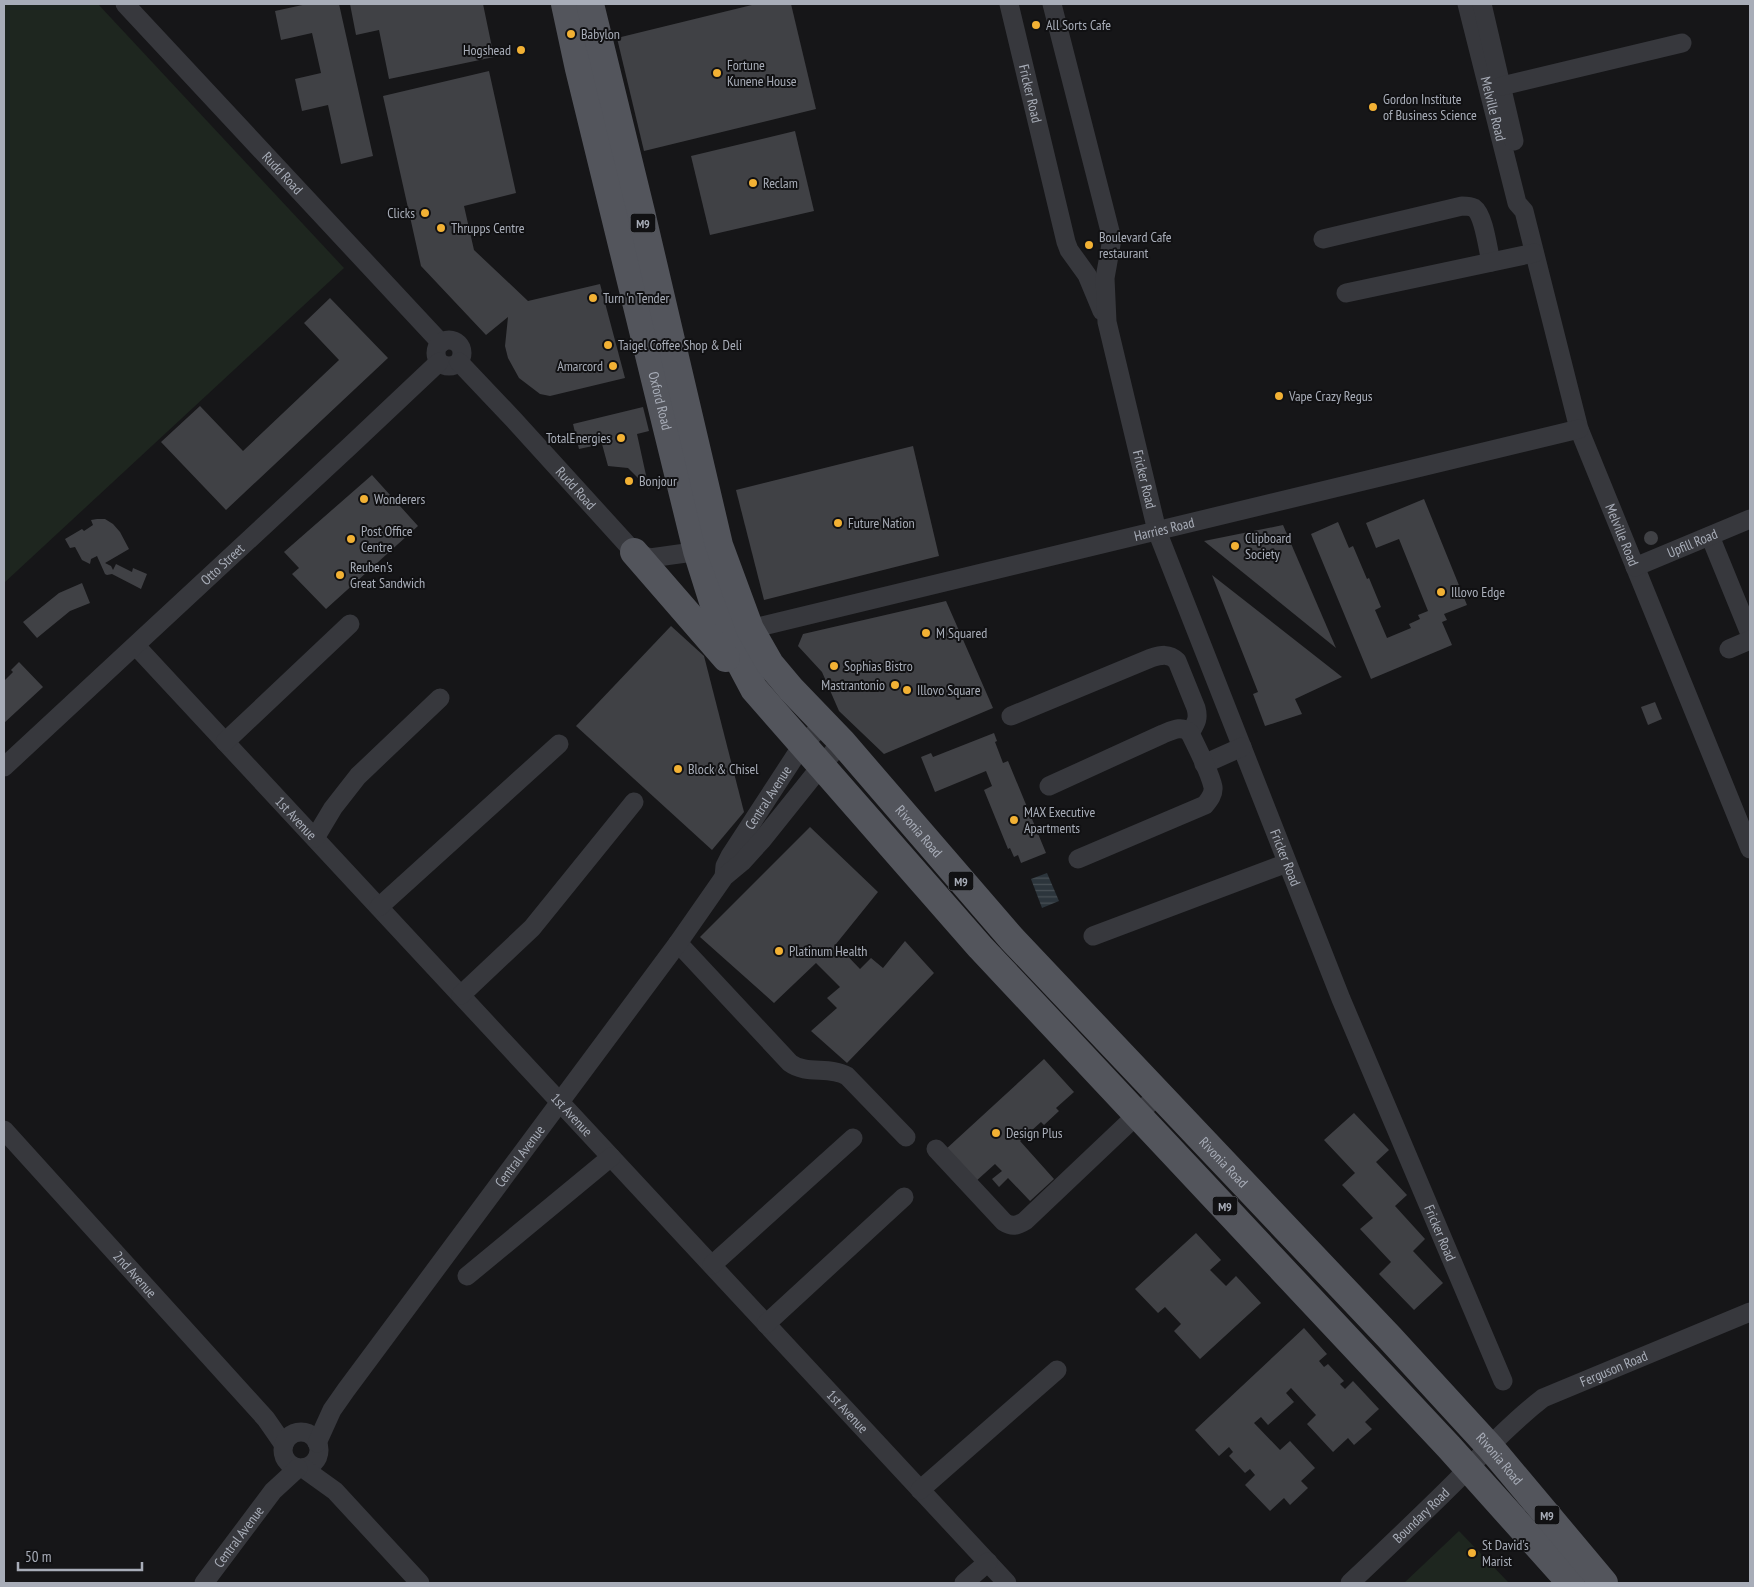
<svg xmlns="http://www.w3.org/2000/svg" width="1754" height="1587" font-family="'PT Sans Narrow',sans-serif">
  <defs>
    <pattern id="water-rules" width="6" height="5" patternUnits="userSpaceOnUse" patternTransform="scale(1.25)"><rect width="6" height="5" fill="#2c353c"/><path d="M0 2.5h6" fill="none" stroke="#485056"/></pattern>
  </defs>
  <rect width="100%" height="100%" fill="#161618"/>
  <!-- green -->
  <g fill="#1e261f">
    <path d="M4 4H98L344 268 4 583Z"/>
    <path d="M1459 1531 1509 1583H1404Z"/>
  </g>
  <!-- water -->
  <path fill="url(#water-rules)" d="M1047 873 1059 901 1042 908 1031 879Z"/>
  <!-- building -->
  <g fill="#404145">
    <path d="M307 4H339L373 156 341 164 328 105 302 111 295 79 321 73 312 33 281 40 275 11Z"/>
    <path d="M350 4H483L494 57 389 79 379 30 356 35Z"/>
    <path d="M756 4H791L816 109 644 151 617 38Z"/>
    <path d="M489 71 516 193 464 206 474 250 528 301 600 284 625 378 550 396 540 394 519 378 508 358 505 346 508 317 486 335 421 266 383 96Z"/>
    <path d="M795 131 814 211 710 235 691 156Z"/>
    <path d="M330 298 388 358 226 510 161 442 200 406 243 451 339 360 304 323Z"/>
    <path d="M643 407 649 431 637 434 649 489 628 468 608 466 602 444 579 449 573 424Z"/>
    <path d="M913 446 939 556 764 600 736 490Z"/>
    <path d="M372 475 418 526 326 609 292 574 299 568 284 552Z"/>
    <path d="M1424 499 1467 605 1444 614 1447 620 1442 622 1452 645 1371 679 1311 534 1338 522 1349 548 1353 546 1367 579 1369 578 1381 607 1375 610 1387 638 1411 628 1409 624 1420 619 1418 615 1428 611 1399 539 1376 548 1366 523Z"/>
    <path d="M97 519H105L113 524 120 532 129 549 105 563 111 566 113 570 116 564 132 572 133 568 147 574 141 589 112 574 107 575 105 574 97 556 91 559 90 564 82 560 75 547 70 548 65 539 82 529 84 531 93 525 91 520Z"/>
    <path d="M1283 525 1336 648 1204 541Z"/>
    <circle cx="1651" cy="538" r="7"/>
    <path d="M1212 575 1342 677 1295 699 1302 714 1265 726 1253 694 1258 692Z"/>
    <path d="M82 583 90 603 70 611 37 638 23 622 59 593Z"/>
    <path d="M946 601 993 708 884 754 839 711 822 672 798 646 803 634Z"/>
    <path d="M671 626 704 656 744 812 712 850 576 726Z"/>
    <path d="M19 662 43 687 4 723V681L13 672 11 670Z"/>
    <path d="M1655 702 1662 719 1648 725 1641 707Z"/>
    <path d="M994 733 997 741 995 742 1003 763 1008 761 1046 853 1021 863 1018 855 1014 857 1010 848 1008 849 984 790 992 786 986 771 935 792 921 757 931 753 933 757Z"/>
    <path d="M810 827 878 892 836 944 860 969 871 958 883 968 905 941 934 973 847 1063 811 1031 837 1008 827 998 840 987 816 963 774 1003 700 937Z"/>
    <path d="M1044 1059 1074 1092 1056 1108 1059 1111 1044 1125 1041 1122 1020 1141 1054 1179 1030 1201 1008 1178 999 1187 992 1179 1002 1171 995 1164 975 1182 945 1150Z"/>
    <path d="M1354 1113 1389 1150 1376 1162 1407 1195 1395 1206 1425 1239 1413 1251 1443 1283 1414 1310 1379 1274 1391 1262 1360 1229 1373 1218 1342 1185 1355 1173 1324 1140Z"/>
    <path d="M1196 1233 1221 1260 1210 1270 1226 1286 1236 1276 1261 1303 1200 1359 1174 1331 1181 1324 1165 1307 1158 1313 1135 1289Z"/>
    <path d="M1304 1328 1327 1354 1319 1361 1324 1367 1328 1364 1344 1381 1340 1384 1345 1389 1353 1381 1379 1409 1365 1422 1372 1429 1354 1445 1348 1438 1333 1452 1307 1424 1316 1415 1291 1388 1286 1393 1294 1402 1268 1425 1261 1417 1254 1423 1280 1450 1290 1441 1315 1468 1301 1481 1308 1488 1290 1505 1284 1498 1270 1511 1245 1485 1255 1475 1250 1469 1245 1473 1229 1456 1233 1452 1229 1447 1219 1456 1195 1430Z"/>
  </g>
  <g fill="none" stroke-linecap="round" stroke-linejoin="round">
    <!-- street -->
    <g stroke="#37383d" stroke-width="19">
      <path id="s1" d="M125 4 441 343"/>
      <path id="s2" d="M1009 4 1066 242 1069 250 1087 275 1102 311"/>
      <path id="s3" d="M1052 4 1112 239 1105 278 1107 322 1157 531 1341 999 1503 1381"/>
      <path id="s4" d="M1467 4 1517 203 1524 211 1579 429 1750 849"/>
      <path d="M1482 4 1514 141"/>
      <path d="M1502 86 1682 43"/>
      <path d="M1323 239 1462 206C1466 206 1470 206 1474 208 1484 215 1488 250 1491 262"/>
      <path d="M1346 293 1534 253"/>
      <circle cx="449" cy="353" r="13"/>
      <path id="s5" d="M459 362 514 420 634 552 650 558 686 553 707 548"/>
      <path d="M1710 536 1750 634"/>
      <path id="s6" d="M1635 567 1750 519"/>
      <path id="s7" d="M750 629 1579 429"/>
      <path id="s8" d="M136 646 1007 1583"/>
      <path d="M1729 649 1750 640"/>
      <path d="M1011 716 1151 658C1161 655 1169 653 1177 661L1196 708C1199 719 1196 723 1190 733"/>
      <path d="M225 742 350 624"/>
      <path d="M1204 764 1242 747"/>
      <path id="s9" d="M4 767 351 445 439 362"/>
      <path d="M1049 786 1163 734C1173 730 1182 725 1190 733 1197 748 1210 772 1213 787 1214 794 1209 800 1205 805L1078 859"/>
      <path d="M315 838 333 808 358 776 440 698"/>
      <path id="s10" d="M724 877 725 866 730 856 803 744 825 723"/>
      <path d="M379 907 559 744"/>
      <path d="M1093 936 1287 863"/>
      <path d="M678 943 790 1063C806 1075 830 1066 847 1076L906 1137"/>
      <path d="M461 995 532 928 634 802"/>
      <path id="s11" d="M4 1130 266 1419 284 1445"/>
      <path d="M936 1149 1004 1222C1012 1227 1017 1226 1025 1221L1159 1094"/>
      <path d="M712 1265 853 1138"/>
      <path d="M467 1276 611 1157"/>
      <path d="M766 1324 904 1197"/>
      <circle cx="301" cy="1450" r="18"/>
      <path id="s12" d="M317 1443 332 1410 346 1390 678 943 724 877 742 862 762 840 822 765 842 742"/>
      <path d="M303 1468 335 1491 420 1583"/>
      <path d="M920 1490 1057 1370"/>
      <path id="s13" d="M204 1583 273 1491 298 1468"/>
      <path d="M964 1583 988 1562"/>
      <path id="s14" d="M1350 1583C1386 1549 1422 1515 1457 1480 1485 1451 1512 1422 1543 1398L1750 1312"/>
    </g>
    <!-- primary -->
    <g stroke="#53555c" stroke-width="28">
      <path id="s15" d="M565 4 579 69 697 551 721 627 754 689 980 947 1449 1447 1571 1583"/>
      <path id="s16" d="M590 4 641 212 719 545 750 629 770 664 791 689 842 742 1012 939 1390 1338 1490 1447 1604 1583"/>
      <path d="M634 552 726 658"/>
    </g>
  </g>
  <!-- markers -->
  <g fill="#f2b134" stroke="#111113" stroke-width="2">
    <circle cx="1036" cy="25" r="5"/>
    <circle cx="571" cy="34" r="5"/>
    <circle cx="521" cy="50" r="5"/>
    <circle cx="717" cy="73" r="5"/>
    <circle cx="1373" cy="107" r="5"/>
    <circle cx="753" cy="183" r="5"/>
    <circle cx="425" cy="213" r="5"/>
    <circle cx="441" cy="228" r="5"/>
    <circle cx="1089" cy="245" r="5"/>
    <circle cx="593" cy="298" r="5"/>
    <circle cx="608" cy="345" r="5"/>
    <circle cx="613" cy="366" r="5"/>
    <circle cx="1279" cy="396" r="5"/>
    <circle cx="621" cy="438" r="5"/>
    <circle cx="629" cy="481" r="5"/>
    <circle cx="364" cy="499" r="5"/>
    <circle cx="838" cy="523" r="5"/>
    <circle cx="351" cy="539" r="5"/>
    <circle cx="1235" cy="546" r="5"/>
    <circle cx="340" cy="575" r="5"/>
    <circle cx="1441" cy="592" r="5"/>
    <circle cx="926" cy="633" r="5"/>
    <circle cx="834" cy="666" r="5"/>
    <circle cx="895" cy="685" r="5"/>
    <circle cx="907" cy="690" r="5"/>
    <circle cx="678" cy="769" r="5"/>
    <circle cx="1014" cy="820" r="5"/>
    <circle cx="779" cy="951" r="5"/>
    <circle cx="996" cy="1133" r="5"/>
    <circle cx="1472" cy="1553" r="5"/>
  </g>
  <g text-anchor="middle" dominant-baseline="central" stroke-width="4" stroke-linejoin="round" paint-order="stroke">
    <!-- shield labels -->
    <g fill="#111113" stroke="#7b7e86" stroke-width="1">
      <rect x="630.5" y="213.5" width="25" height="19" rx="4"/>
      <rect x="948.5" y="871.5" width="25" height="19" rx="4"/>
      <rect x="1212.5" y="1196.5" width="25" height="19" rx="4"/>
      <rect x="1534.5" y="1505.5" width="25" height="19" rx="4"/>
    </g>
    <g font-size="12" font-weight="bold" fill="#a8adb8">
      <text x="643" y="223">M9</text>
      <text x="961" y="881">M9</text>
      <text x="1225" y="1206">M9</text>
      <text x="1547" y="1515">M9</text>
    </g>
    <!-- poi labels -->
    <g font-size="14" fill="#a8adb8" stroke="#111113" text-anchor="start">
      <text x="1046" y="25">All Sorts Cafe</text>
      <text x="581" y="34">Babylon</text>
      <text x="511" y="50" text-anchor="end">Hogshead</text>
      <text x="727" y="65">Fortune<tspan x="727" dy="16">Kunene House</tspan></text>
      <text x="1383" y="99">Gordon Institute<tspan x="1383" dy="16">of Business Science</tspan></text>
      <text x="763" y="183">Reclam</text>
      <text x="415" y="213" text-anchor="end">Clicks</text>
      <text x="451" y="228">Thrupps Centre</text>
      <text x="1099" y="237">Boulevard Cafe<tspan x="1099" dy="16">restaurant</tspan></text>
      <text x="603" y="298">Turn 'n Tender</text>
      <text x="618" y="345">Taigel Coffee Shop &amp; Deli</text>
      <text x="603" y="366" text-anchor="end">Amarcord</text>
      <text x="1289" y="396">Vape Crazy Regus</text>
      <text x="611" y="438" text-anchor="end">TotalEnergies</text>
      <text x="639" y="481">Bonjour</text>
      <text x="374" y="499">Wonderers</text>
      <text x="848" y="523">Future Nation</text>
      <text x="361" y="531">Post Office<tspan x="361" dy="16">Centre</tspan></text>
      <text x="1245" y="538">Clipboard<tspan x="1245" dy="16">Society</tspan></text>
      <text x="350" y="567">Reuben's<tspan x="350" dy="16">Great Sandwich</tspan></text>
      <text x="1451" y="592">Illovo Edge</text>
      <text x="936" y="633">M Squared</text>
      <text x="844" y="666">Sophias Bistro</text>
      <text x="885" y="685" text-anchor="end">Mastrantonio</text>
      <text x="917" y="690">Illovo Square</text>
      <text x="688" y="769">Block &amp; Chisel</text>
      <text x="1024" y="812">MAX Executive<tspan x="1024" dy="16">Apartments</tspan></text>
      <text x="789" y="951">Platinum Health</text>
      <text x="1006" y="1133">Design Plus</text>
      <text x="1482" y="1545">St David's<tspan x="1482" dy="16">Marist</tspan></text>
    </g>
    <!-- street labels -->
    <g font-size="14" fill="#a8adb8" stroke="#111113">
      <text stroke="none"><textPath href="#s2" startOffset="92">Fricker Road</textPath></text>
      <text stroke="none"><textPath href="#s4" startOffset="108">Melville Road</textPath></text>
      <text stroke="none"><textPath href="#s1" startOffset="231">Rudd Road</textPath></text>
      <text stroke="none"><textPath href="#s15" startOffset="408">Oxford Road</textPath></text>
      <text stroke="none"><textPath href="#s3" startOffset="488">Fricker Road</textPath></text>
      <text stroke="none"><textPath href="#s5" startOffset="172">Rudd Road</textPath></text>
      <text stroke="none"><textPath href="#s7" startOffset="426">Harries Road</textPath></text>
      <text stroke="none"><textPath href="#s4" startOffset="555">Melville Road</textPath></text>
      <text stroke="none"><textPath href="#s6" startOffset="62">Upfill Road</textPath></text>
      <text stroke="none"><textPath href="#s9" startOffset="298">Otto Street</textPath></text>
      <text stroke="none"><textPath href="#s10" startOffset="92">Central Avenue</textPath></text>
      <text stroke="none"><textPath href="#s8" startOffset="235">1st Avenue</textPath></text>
      <text stroke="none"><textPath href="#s16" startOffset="910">Rivonia Road</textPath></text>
      <text stroke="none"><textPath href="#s3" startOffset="892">Fricker Road</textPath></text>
      <text stroke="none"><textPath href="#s8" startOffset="640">1st Avenue</textPath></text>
      <text stroke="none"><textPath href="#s12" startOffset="352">Central Avenue</textPath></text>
      <text stroke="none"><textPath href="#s16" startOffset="1360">Rivonia Road</textPath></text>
      <text stroke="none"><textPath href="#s3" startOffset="1298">Fricker Road</textPath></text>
      <text stroke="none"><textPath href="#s11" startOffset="195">2nd Avenue</textPath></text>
      <text stroke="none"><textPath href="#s14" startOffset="344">Ferguson Road</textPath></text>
      <text stroke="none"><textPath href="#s8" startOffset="1045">1st Avenue</textPath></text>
      <text stroke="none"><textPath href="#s16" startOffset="1765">Rivonia Road</textPath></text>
      <text stroke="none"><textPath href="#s14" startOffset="98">Boundary Road</textPath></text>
      <text stroke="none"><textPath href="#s13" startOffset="58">Central Avenue</textPath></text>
    </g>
  </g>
  <!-- border -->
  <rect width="1754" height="1587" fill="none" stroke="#a8adb8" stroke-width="10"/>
  <!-- scale -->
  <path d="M18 1562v8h124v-8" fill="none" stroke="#a8adb8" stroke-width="2.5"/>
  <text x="25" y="1562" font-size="15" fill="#a8adb8" stroke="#111113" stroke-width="4" paint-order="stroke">50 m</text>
</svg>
